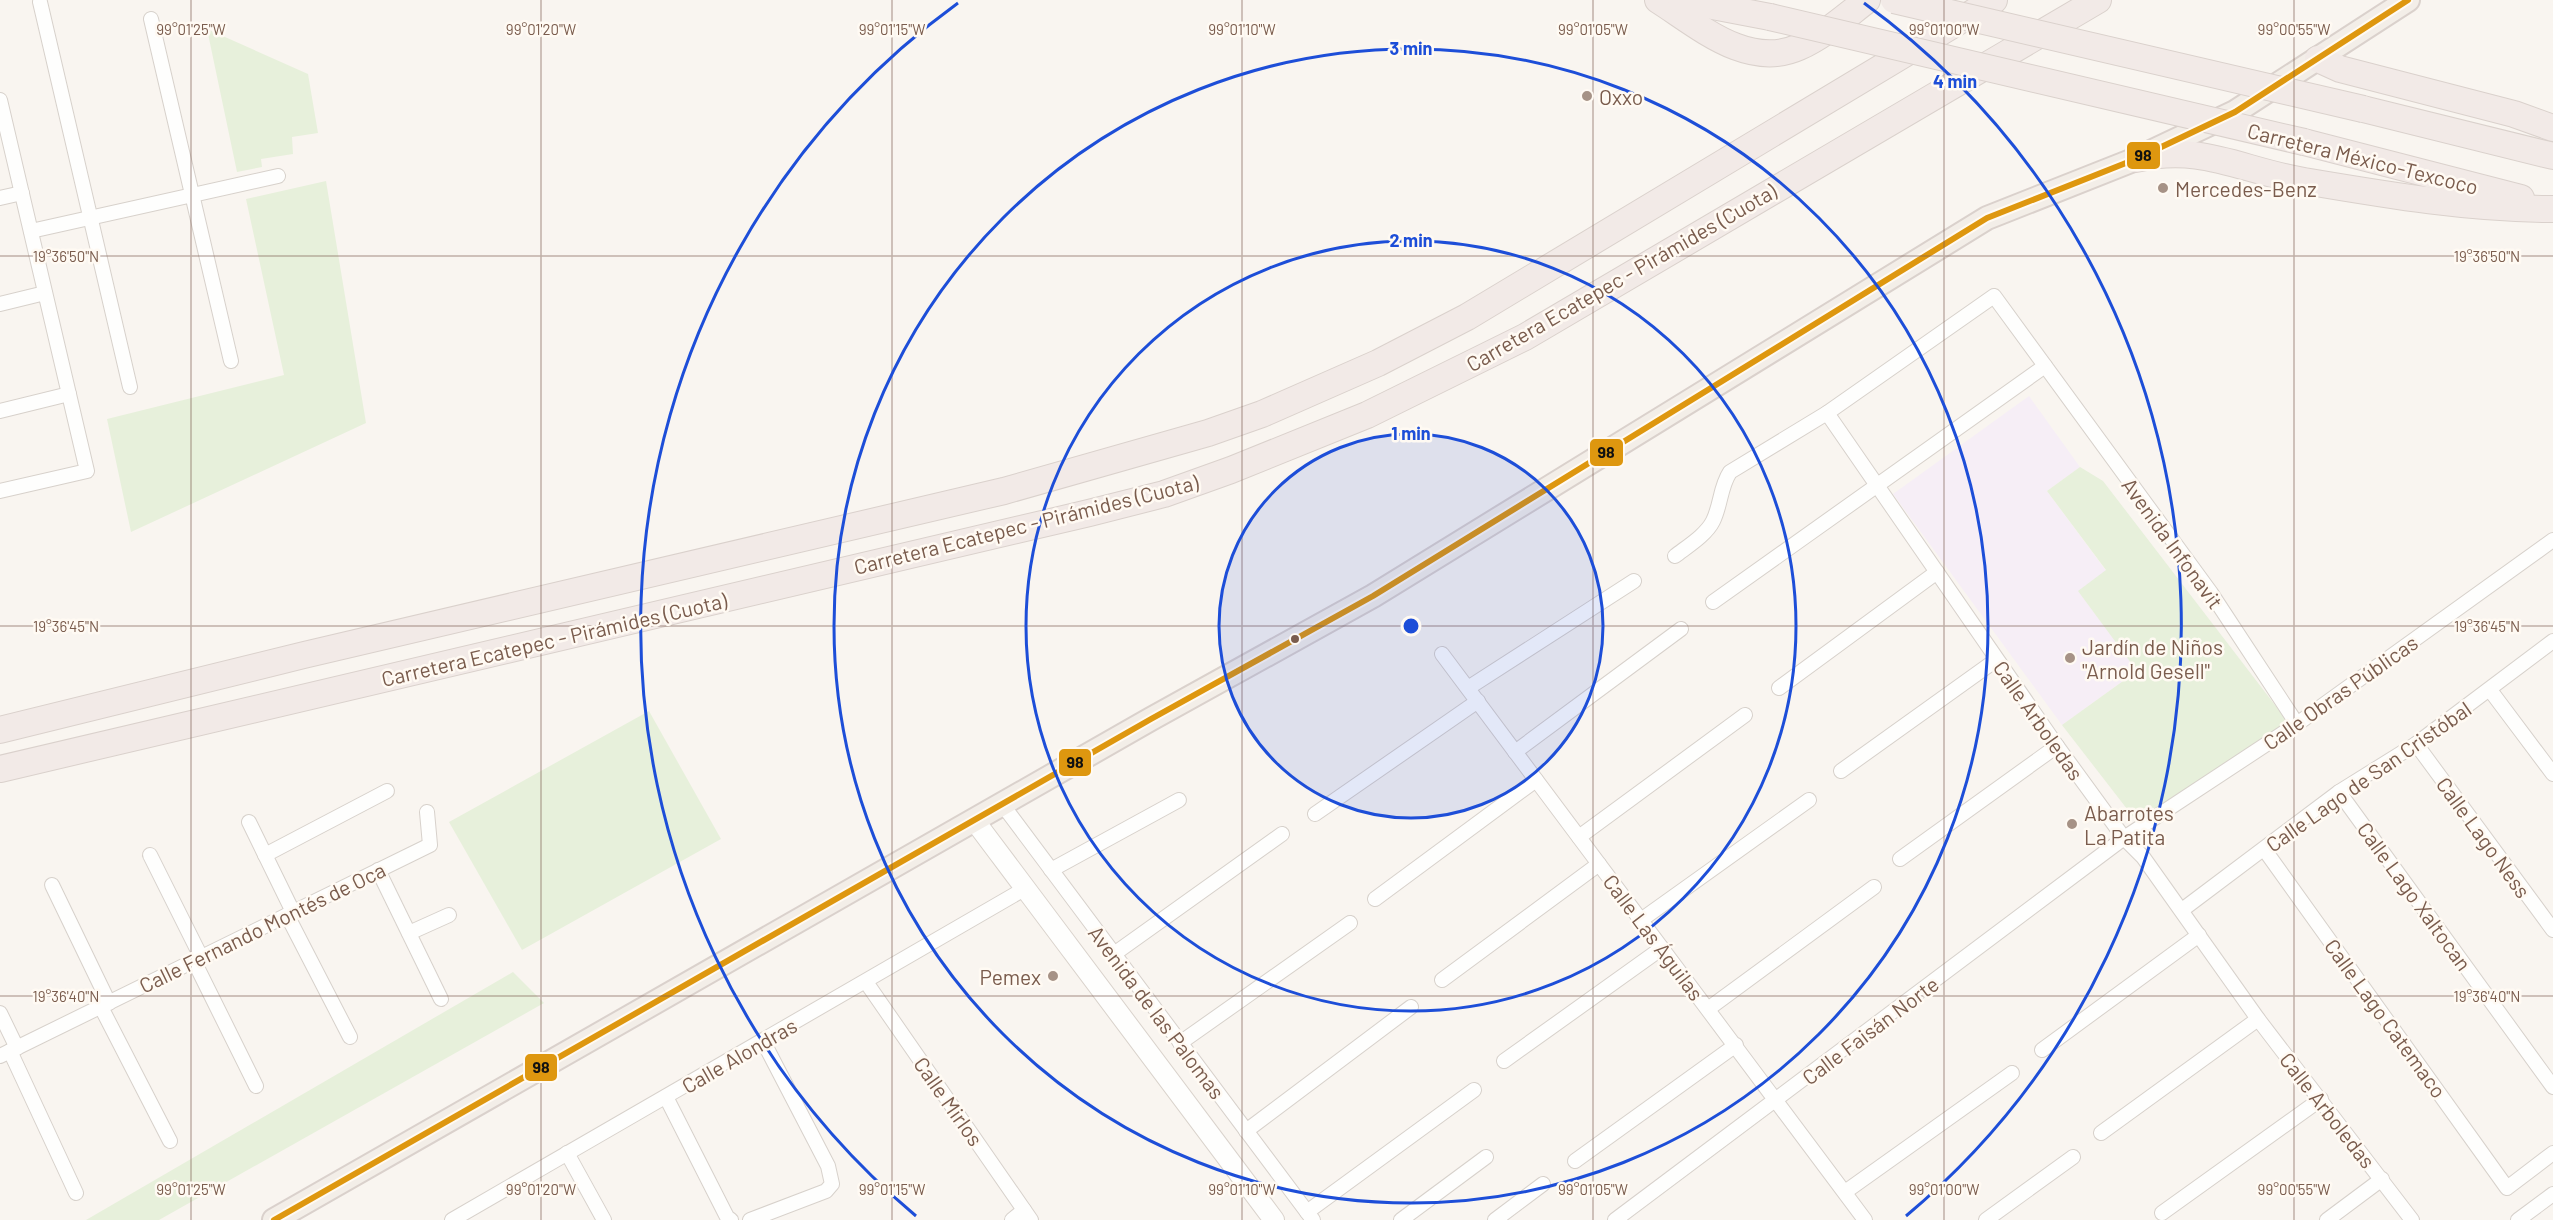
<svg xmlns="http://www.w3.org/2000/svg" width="2553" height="1220" font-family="Barlow,sans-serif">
  <rect width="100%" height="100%" fill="#f9f5f0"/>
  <!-- education -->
  <path fill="#f6eef6" d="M2029 396 2080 467 2047 491 2106 571 2079 592 2137 671 2062 725 1893 494Z"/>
  <!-- green -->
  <g fill="#e7f0db">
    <path d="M207 29 308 74 318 133 292 137 293 154 261 159 262 167 237 172Z"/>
    <path d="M326 181 366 423 131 532 107 419 284 375 246 199Z"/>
    <path d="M2080 467 2103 481 2288 722 2141 827 2062 725 2137 671 2078 591 2106 570 2047 491Z"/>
    <path d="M649 711 721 839 522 950 449 822Z"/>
    <path d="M513 972 544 1003 159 1220H86Z"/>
  </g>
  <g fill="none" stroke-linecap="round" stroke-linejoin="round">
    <!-- street casing -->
    <g stroke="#d7d1cb" stroke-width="16">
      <g id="street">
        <path d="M40 2 130 387"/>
        <path d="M151 19 231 361"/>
        <path d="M0 100 87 471 0 491"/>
        <path d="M0 198 22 193"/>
        <path d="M31 231 278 176"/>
        <path d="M0 304 45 293"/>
        <path d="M0 411 69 394"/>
        <path d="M1827 413 2057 746 2124 838 2143 857 2258 1019 2412 1220"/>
        <path d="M1675 556C1688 546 1706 535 1713 521 1721 505 1720 487 1730 472L1827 413 1994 296 2211 593 2297 724"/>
        <path d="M1713 602 2045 366"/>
        <path d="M1442 654 1865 1220"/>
        <path d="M1468 688 1634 581"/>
        <path d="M1779 688 1937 572"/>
        <path d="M2490 690 2553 774"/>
        <path d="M2416 744 2553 930"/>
        <path d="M1515 752 1681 629"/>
        <path d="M1841 771 1996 660"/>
        <path d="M2339 792 2553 1087"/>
        <path d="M1002 804 1313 1220"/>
        <path d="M1315 814 1478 701"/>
        <path d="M249 822 293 912"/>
        <path d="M1579 837 1745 715"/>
        <path d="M2264 849 2507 1188 2553 1153"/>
        <path d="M150 855 201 957"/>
        <path d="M265 855 387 791"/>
        <path d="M1900 859 2057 746"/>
        <path d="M378 870 441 999"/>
        <path d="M1051 870 1179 800"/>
        <path d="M52 885 109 1003"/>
        <path d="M1375 899 1536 780"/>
        <path d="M2182 910 2339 792 2416 744 2553 641"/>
        <path d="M287 915 350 1037"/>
        <path d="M1641 920 1809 800"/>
        <path d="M409 933 449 915"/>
        <path d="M1114 954 1282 834"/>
        <path d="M194 961 256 1086"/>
        <path d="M1442 980 1599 864"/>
        <path d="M866 982 1031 1220"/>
        <path d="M101 1007 170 1141"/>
        <path d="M1708 1009 1874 887"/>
        <path d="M0 1013 17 1048"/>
        <path d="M1180 1043 1350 923"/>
        <path d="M2042 1050 2199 935"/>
        <path d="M10 1051 76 1193"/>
        <path d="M0 1056 430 845 427 812"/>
        <path d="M1504 1061 1662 948"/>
        <path d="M666 1097 727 1217 731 1220"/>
        <path d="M1246 1131 1411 1007"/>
        <path d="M2101 1133 2258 1019"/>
        <path d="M567 1153 604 1220"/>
        <path d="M1575 1161 1736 1045"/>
        <path d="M1845 1192 2012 1073"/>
        <path d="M1307 1212 1474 1090"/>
        <path d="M2162 1213 2321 1099"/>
        <path d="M452 1220 1026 888"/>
        <path d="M750 1220 826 1191 832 1184 828 1166 763 1041"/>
        <path d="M1012 1220 1024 1210"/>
        <path d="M1401 1220 1486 1157"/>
        <path d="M1495 1220 1543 1184"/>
        <path d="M1615 1220 2124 838 2297 724 2553 540"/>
        <path d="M1986 1220 2073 1157"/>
        <path d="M2327 1220 2382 1179"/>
        <path d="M2518 1220 2553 1194"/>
      </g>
    </g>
    <!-- secondary casing -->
    <g stroke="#d9d2cb" stroke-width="22">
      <path id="secondary" d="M974 820 1274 1220"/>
    </g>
    <!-- primary casing -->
    <g stroke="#dad1cc" stroke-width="26">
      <path id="primary" d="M274 1220 1151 719 1373 596 1987 218 2136 159 2235 112 2408 0"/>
    </g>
    <!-- highway casing -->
    <g stroke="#dad1cc" stroke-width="28">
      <g id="highway">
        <path d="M1658 0C1699 26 1748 70 1799 47 1824 36 1846 16 1867 0"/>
        <path d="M1681 0 1770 17"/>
        <path d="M2318 59 2340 69 2514 114 2553 128"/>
        <path d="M2363 109 2553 156"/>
        <path d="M2304 142 2521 198"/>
        <path d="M2136 159C2202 143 2242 171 2304 181 2387 195 2469 209 2553 209"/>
        <path d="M0 730 304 655 1004 491 1208 433 1262 414 1378 363 1467 317 1994 0"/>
        <path d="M0 769 1089 513 1164 494 1231 470 1367 415 1525 337 2098 0"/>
      </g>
    </g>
    <!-- street -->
    <use href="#street" stroke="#fefefd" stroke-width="14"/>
    <!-- secondary -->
    <use href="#secondary" stroke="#fefefd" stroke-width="20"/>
    <!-- primary -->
    <use href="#primary" stroke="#f3eee8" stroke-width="22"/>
    <!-- highway -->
    <use href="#highway" stroke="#f2eae7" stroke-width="26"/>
    <!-- highway-bridge casing -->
    <g stroke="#dad1cc" stroke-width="28" stroke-linecap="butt">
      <g id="highway-bridge">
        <path d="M1894 0 2363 109"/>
        <path d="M1770 17 2304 142"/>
      </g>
    </g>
    <!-- highway-bridge -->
    <use href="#highway-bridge" stroke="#f2eae7" stroke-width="26"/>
    <!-- bus-1 casing -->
    <g stroke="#fffaf3" stroke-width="10">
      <path id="bus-1" d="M274 1220 1151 719 1373 596 1987 218 2136 159 2235 112 2408 0"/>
    </g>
    <!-- bus-1 -->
    <use href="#bus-1" stroke="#de970f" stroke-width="6"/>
  </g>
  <!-- ticks -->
  <path fill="none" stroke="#7a5c4d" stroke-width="1.5" stroke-opacity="0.45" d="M191 0V1220M541 0V1220M892 0V1220M1242 0V1220M1593 0V1220M1944 0V1220M2294 0V1220M0 256H2553M0 626H2553M0 996H2553"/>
  <!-- distance rings -->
  <circle cx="1411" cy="626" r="192" fill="#1d4ed8" fill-opacity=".12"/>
  <g fill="none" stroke="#1d4ed8" stroke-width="3">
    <circle cx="1411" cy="626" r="192"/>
    <circle cx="1411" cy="626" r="385"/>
    <circle cx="1411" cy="626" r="577"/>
    <path d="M916 1216A770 770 0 0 1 958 3M1864 3A770 770 0 0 1 1906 1216"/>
  </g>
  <!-- markers -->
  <g fill="#a69286" stroke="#fffaf3" stroke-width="2">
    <circle cx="1587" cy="96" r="6"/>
    <circle cx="2163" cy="188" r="6"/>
    <circle cx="2070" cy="658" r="6"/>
    <circle cx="2072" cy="824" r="6"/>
    <circle cx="1053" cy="976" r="6"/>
  </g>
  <circle fill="#7a5c4d" stroke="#fffaf3" stroke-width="2" cx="1295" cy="639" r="5"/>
  <g text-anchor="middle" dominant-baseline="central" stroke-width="5" stroke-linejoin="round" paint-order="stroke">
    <!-- poi labels -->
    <g font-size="21" fill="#7a5c4d" stroke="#fffaf3" text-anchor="start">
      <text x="1599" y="96">Oxxo</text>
      <text x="2175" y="188">Mercedes-Benz</text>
      <text x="2082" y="646">Jardín de Niños<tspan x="2082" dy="24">"Arnold Gesell"</tspan></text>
      <text x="2084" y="812">Abarrotes<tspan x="2084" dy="24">La Patita</tspan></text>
      <text x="1041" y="976" text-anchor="end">Pemex</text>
    </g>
    <!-- street labels -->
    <g font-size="21" fill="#7a5c4d" stroke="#fffaf3">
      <text transform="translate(2363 158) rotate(14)">Carretera México-Texcoco</text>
      <text transform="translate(1621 277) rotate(-30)">Carretera Ecatepec - Pirámides (Cuota)</text>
      <text transform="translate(1026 524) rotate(-14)">Carretera Ecatepec - Pirámides (Cuota)</text>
      <text transform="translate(2173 543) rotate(54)">Avenida Infonavit</text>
      <text transform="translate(554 639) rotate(-13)">Carretera Ecatepec - Pirámides (Cuota)</text>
      <text transform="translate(2340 692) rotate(-35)">Calle Obras Públicas</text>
      <text transform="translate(2039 720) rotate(55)">Calle Arboledas</text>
      <text transform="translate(2368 776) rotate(-35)">Calle Lago de San Cristóbal</text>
      <text transform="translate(2484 837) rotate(54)">Calle Lago Ness</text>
      <text transform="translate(2415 896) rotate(54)">Calle Lago Xaltocan</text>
      <text transform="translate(262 927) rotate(-26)">Calle Fernando Montés de Oca</text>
      <text transform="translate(1654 937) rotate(53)">Calle Las Águilas</text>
      <text transform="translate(1157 1012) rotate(53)">Avenida de las Palomas</text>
      <text transform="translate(2386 1018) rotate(54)">Calle Lago Catemaco</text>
      <text transform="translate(1870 1030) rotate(-37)">Calle Faisán Norte</text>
      <text transform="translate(739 1055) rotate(-30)">Calle Alondras</text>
      <text transform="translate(949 1101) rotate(55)">Calle Mirlos</text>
      <text transform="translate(2328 1110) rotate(52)">Calle Arboledas</text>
    </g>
  </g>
  <g font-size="15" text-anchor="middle" fill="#7a5c4d" stroke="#fffaf3" stroke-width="5" stroke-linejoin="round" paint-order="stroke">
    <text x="191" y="35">99°01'25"W</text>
    <text x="541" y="35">99°01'20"W</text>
    <text x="892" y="35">99°01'15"W</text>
    <text x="1242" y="35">99°01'10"W</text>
    <text x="1593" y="35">99°01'05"W</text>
    <text x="1944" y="35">99°01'00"W</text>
    <text x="2294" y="35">99°00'55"W</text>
    <text x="66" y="262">19°36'50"N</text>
    <text x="2487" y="262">19°36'50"N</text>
    <text x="66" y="632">19°36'45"N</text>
    <text x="2487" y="632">19°36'45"N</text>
    <text x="66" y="1002">19°36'40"N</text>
    <text x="2487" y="1002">19°36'40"N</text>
    <text x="191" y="1195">99°01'25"W</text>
    <text x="541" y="1195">99°01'20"W</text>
    <text x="892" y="1195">99°01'15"W</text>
    <text x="1242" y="1195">99°01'10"W</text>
    <text x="1593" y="1195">99°01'05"W</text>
    <text x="1944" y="1195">99°01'00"W</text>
    <text x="2294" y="1195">99°00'55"W</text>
  </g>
  <circle cx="1411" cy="626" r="9" fill="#1d4ed8" stroke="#fffaf3" stroke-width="3"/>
  <g font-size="18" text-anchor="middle" font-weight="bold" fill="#1d4ed8" stroke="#fffaf3" stroke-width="5" stroke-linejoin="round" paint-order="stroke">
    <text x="1411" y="55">3 min</text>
    <text x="1955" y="88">4 min</text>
    <text x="1411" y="247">2 min</text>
    <text x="1411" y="440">1 min</text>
  </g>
  <g stroke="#fffaf3" stroke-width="2">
    <rect x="2126" y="141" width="35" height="29" rx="6" fill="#de970f"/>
    <rect x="1589" y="438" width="35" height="29" rx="6" fill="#de970f"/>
    <rect x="1058" y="748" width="34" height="29" rx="6" fill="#de970f"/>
    <rect x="524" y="1053" width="34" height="29" rx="6" fill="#de970f"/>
  </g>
  <g font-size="16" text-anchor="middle" font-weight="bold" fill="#111">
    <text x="2143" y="161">98</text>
    <text x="1606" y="458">98</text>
    <text x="1075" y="768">98</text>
    <text x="541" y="1073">98</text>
  </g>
</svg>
